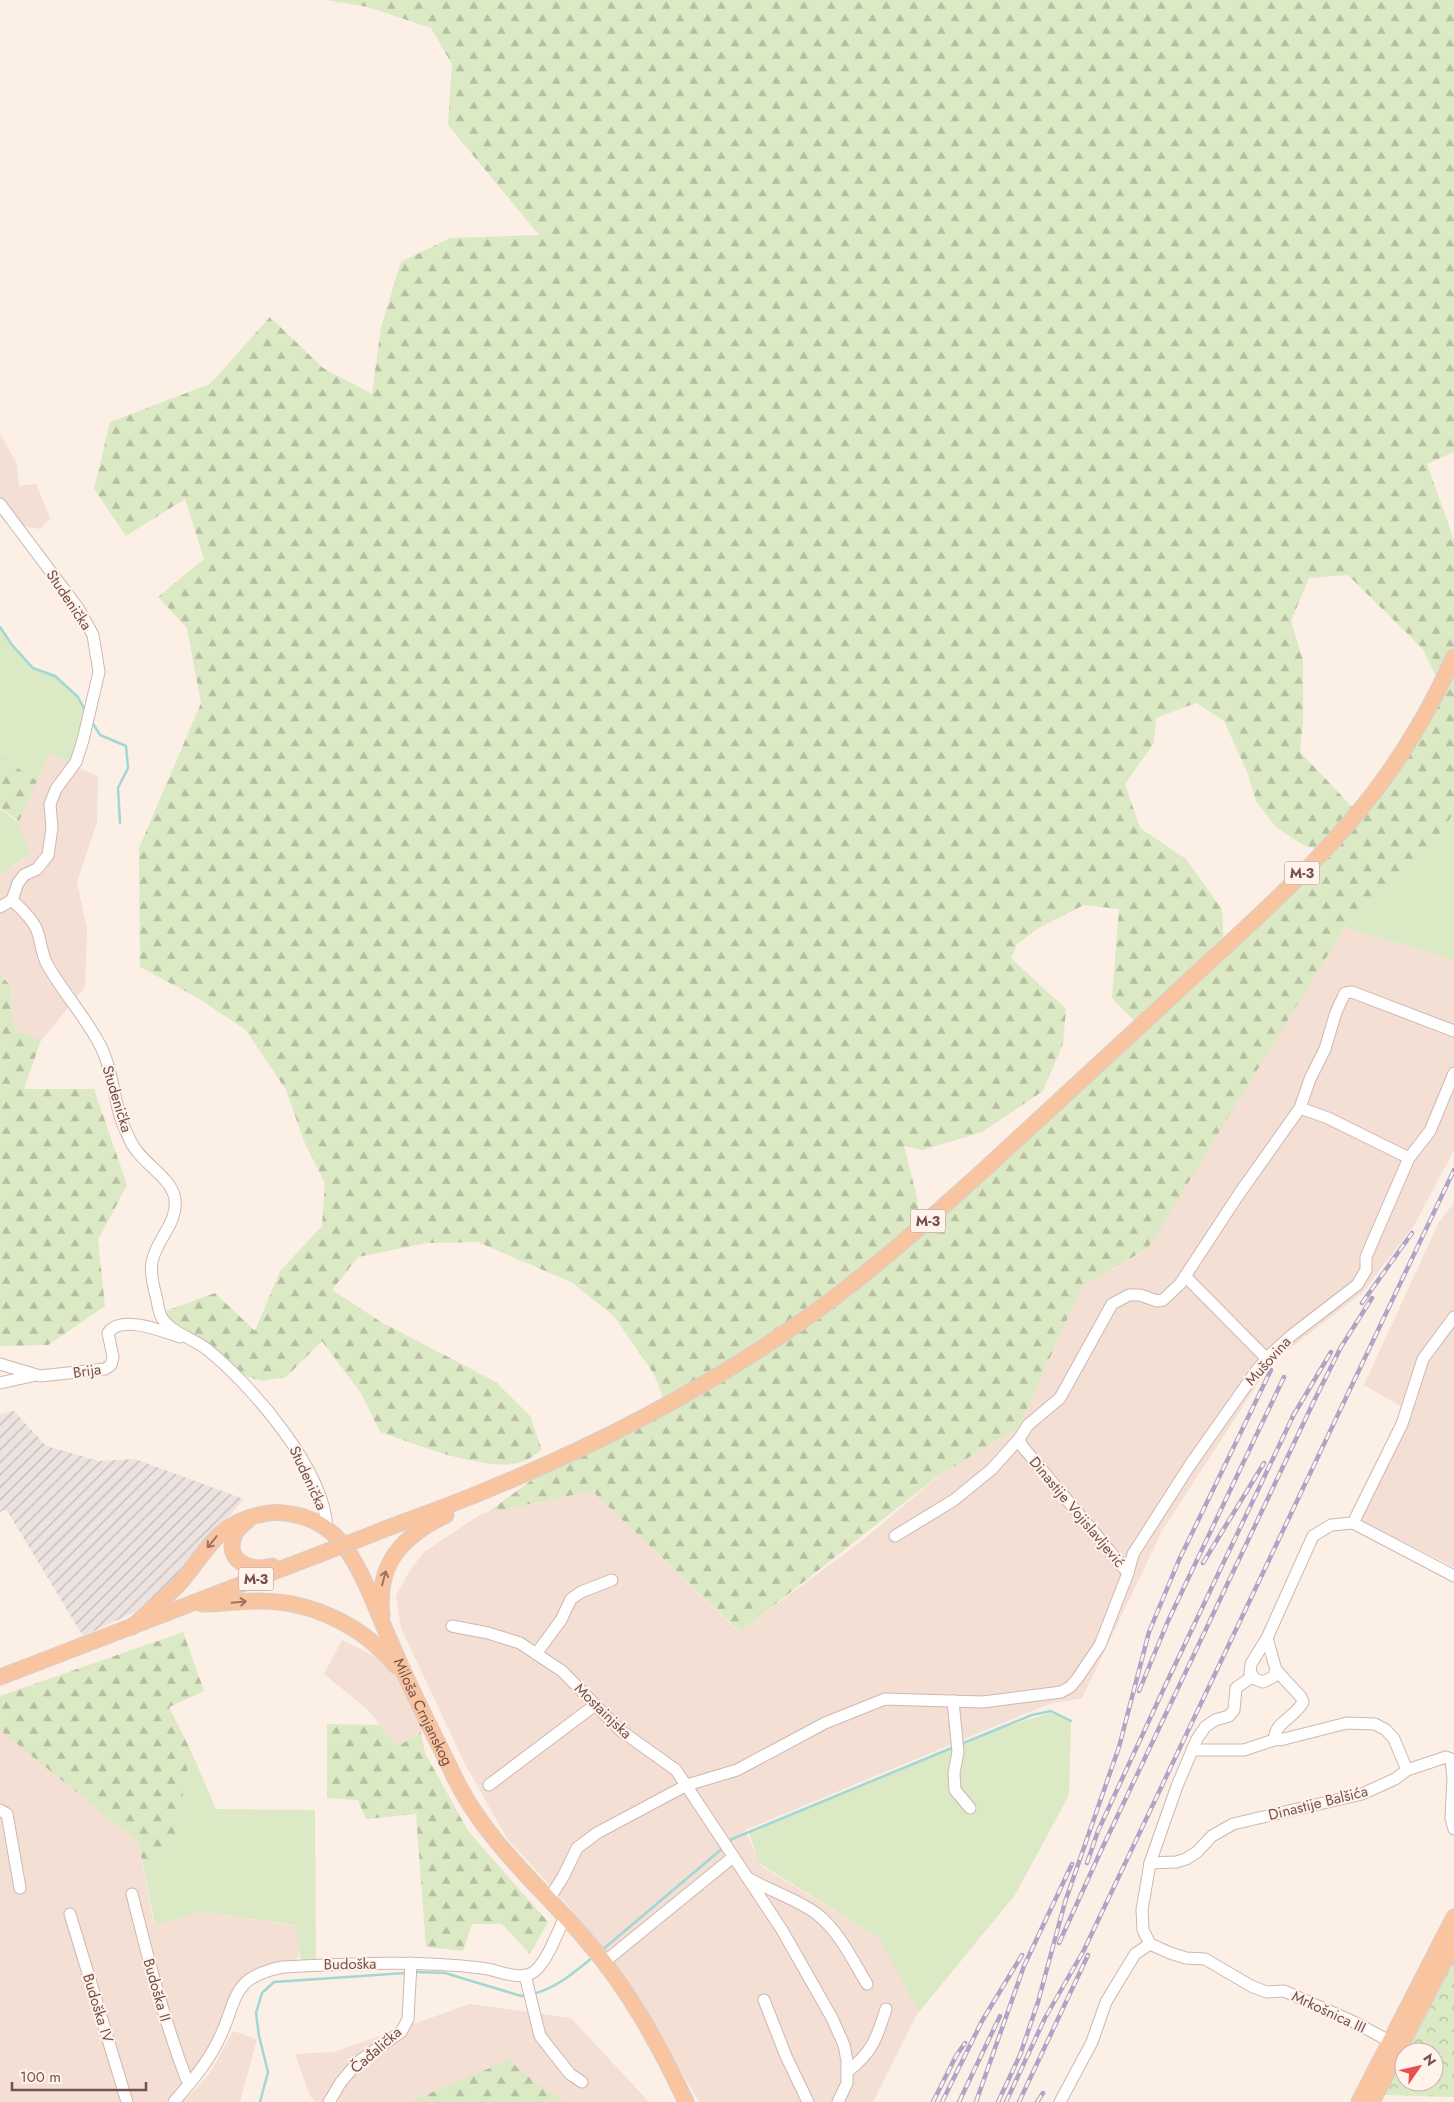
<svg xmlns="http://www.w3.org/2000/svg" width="1454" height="2102" font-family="Jost,sans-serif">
  <defs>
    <pattern id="industrial-furrows" width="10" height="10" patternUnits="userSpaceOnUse" patternTransform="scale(1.25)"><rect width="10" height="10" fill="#ece3e0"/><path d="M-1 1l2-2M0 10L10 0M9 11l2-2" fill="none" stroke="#c4bab8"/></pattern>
    <pattern id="forest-firs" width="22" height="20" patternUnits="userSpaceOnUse" patternTransform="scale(1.25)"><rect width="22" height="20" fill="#dbe9c4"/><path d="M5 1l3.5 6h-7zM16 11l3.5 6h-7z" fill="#b6bfa1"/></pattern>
    <pattern id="park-crowns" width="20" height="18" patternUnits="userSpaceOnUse" patternTransform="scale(1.25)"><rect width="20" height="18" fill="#dbe9c4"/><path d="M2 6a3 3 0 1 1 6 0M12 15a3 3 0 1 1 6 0" fill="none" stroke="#b6bfa1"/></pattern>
  </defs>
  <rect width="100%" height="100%" fill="#fcefe6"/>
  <!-- residential -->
  <g fill="#f3dfd4">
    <path d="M0 433 17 465 19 486 36 484 50 518 40 529 6 523 0 516Z"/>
    <path d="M50 753 98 777 97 822 77 882 87 929 85 987 41 1041 14 1030 10 985 0 975V875L30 855 18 822Z"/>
    <path d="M1344 927 1454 960V1150L1415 1224 1362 1293 1271 1363 1162 1531 1082 1698 1049 1704 745 1830 761 1866 879 1938 920 2008 873 2102H699L635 1993 567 1904 506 1837 465 1764 401 1628 396 1596 409 1572 424 1552 481 1514 592 1491 739 1632 859 1543 940 1475 1019 1427 1081 1288 1146 1250Z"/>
    <path d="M1454 1203V1567L1361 1521 1413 1413 1364 1385 1439 1222Z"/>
    <path d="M342 1640 387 1662 413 1690 422 1731 398 1746 367 1709 324 1674Z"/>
    <path d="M0 1729 138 1842 154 1925 202 1912 298 1926 299 1957 282 1965 249 1976 212 2048 187 2084 168 2102H0Z"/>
    <path d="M470 2004 571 2018 649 2102H316L310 2096 295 2054 334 2052Z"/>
    <path d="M233 2031 257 2039 240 2102H183L210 2073Z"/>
  </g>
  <!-- industrial -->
  <path fill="url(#industrial-furrows)" d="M14 1411 46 1446 99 1461 135 1459 244 1499 167 1588 135 1612 83 1636 6 1509 0 1512V1414Z"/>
  <!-- green -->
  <g fill="#dbe9c4">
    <path d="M0 627 9 641 33 668 55 676 78 698 87 724 74 765 50 753 37 781 0 756Z"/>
    <path d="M0 809 18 822 30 854 0 875Z"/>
    <path d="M1454 813V960L1344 927 1429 849Z"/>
    <path d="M1053 1712 1071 1721 1069 1795 1015 1895 919 2012 879 1938 759 1863 749 1832 986 1733Z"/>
    <path d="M191 1751 216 1809 315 1810 316 1965 302 1966 295 1925 202 1912 155 1925 144 1870 168 1855 174 1840Z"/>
  </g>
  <!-- forest -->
  <g fill="url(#forest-firs)" fill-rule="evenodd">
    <path d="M326 0H1454V452L1427 464 1454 540V813L1429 849 1346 925 1148 1248 1081 1288 1019 1427 938 1476 740 1632 592 1491 487 1513 564 1456 666 1405 654 1374 614 1316 571 1282 478 1242 427 1243 358 1257 332 1290 381 1322 496 1382 530 1416 542 1450C535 1454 526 1462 518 1463 481 1471 416 1444 380 1432L361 1393 322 1341 286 1377 262 1381 230 1371 160 1313 215 1293 255 1331 280 1271 322 1226 325 1183 304 1141 286 1090 246 1030 196 997 140 967 139 848 201 703 187 628 158 597 204 559 185 499 126 536 94 489 110 422 210 384 270 317 323 368 372 394 381 327 401 262 450 238 539 235 448 125 452 64 431 28 368 7ZM1348 575 1423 649 1440 685 1357 812 1300 752 1303 719V660L1291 621 1309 578ZM1196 703 1224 721 1248 774 1256 801 1276 827 1303 845 1323 851 1224 946 1222 910 1186 859 1140 828 1125 784 1154 743 1156 718ZM1084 905 1119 909 1112 998 1139 1026 920 1226 917 1197 904 1146 922 1150 982 1132 1043 1091 1063 1044 1066 1009 1011 958 1017 944 1039 928Z"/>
    <path d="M0 756 37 781 19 821 0 808Z"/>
    <path d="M0 975 10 985 14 1030 41 1040 24 1089H94L127 1185 98 1240 105 1306 48 1345 0 1346Z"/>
    <path d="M183 1632 204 1691 169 1707 191 1751 174 1840 168 1855 144 1870 138 1842 0 1730V1696Z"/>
    <path d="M327 1724 380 1725 398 1746 421 1732 425 1753 468 1831 548 1922 530 1954 502 1924H472L463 1951 426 1947 416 1814 366 1819 358 1800 327 1798Z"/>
    <path d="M509 2060 542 2088 565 2102H409Z"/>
  </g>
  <!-- park -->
  <path fill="url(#park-crowns)" d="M1454 1957V2097L1385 2095 1404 2056V2082H1434V2052H1406Z"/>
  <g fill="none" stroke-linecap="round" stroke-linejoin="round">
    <!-- stream -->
    <g stroke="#a1d7d4" stroke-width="2.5">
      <path d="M0 627 12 645 33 668 55 676 78 697 85 711"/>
      <path d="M92 722 100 735 126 746 128 768 118 788 120 823"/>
      <path d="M961 1744 1032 1715 1051 1711 1071 1721"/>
      <path d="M729 1842 732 1839 954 1747"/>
      <path d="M601 1951 723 1848"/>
      <path d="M417 1972 445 1973 521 1996 527 1995"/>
      <path d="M532 1994C555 1989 575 1972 593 1957"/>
      <path d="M260 2102 268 2072 259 2036 256 2013 262 1993 274 1982 406 1973"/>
    </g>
    <!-- minor casing -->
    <g stroke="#cfb7af" stroke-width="13">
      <g id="minor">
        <path d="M0 504 78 608 93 635 99 672 83 740 76 762 56 789 50 804 52 828 48 855 37 869 24 875 18 883 12 900C20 908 31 917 36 928 41 939 41 953 47 964 63 993 86 1017 101 1047 111 1066 113 1091 119 1112 121 1122 126 1131 130 1140 140 1163 172 1177 175 1199 178 1224 156 1239 152 1262 150 1273 153 1285 156 1296 158 1302 158 1312 162 1318 170 1332 196 1340 208 1350 252 1386 325 1470 327 1529"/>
        <path d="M0 907 12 900"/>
        <path d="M1300 1108 1328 1118 1409 1158"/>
        <path d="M1185 1276 1267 1359"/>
        <path d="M0 1364 40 1376 105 1369 111 1365 113 1357 108 1333C121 1314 162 1331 180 1337"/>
        <path d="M0 1383 32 1376"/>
        <path d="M1019 1439 1022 1446 1128 1573"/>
        <path d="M1353 1523 1402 1424 1423 1359 1454 1317"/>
        <path d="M1353 1523 1454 1576"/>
        <path d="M895 1536 954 1500 992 1469 1019 1439 1028 1425 1060 1398 1112 1304 1129 1295H1140L1157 1301 1163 1300 1180 1284 1239 1194 1300 1108 1310 1079 1325 1049 1336 1012 1345 993 1352 992 1454 1031"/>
        <path d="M452 1626 488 1633 520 1643 562 1671 620 1730 676 1770 782 1930 832 2018 844 2045 847 2061V2083L838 2102"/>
        <path d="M1267 1638 1276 1670 1301 1697 1303 1702C1296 1716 1277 1722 1275 1735L1280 1740 1347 1723 1375 1724 1386 1730 1394 1739 1407 1770"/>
        <path d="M536 1654 561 1620 571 1599 581 1592 612 1580"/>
        <path d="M1276 1670 1273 1677 1263 1682 1255 1679 1250 1673 1251 1664 1267 1638 1313 1536 1331 1525 1353 1523"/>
        <path d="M1253 1676 1236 1688 1234 1710 1229 1716 1215 1720 1205 1727 1197 1739 1177 1786 1150 1863 1142 1910 1143 1930 1150 1944 1170 1953 1186 1958 1205 1959 1253 1987 1267 1992 1284 1991 1356 2023 1391 2042"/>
        <path d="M953 1701 958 1752 954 1773 955 1790 970 1808"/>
        <path d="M1192 1750H1244L1277 1739"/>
        <path d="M489 1785 595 1705"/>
        <path d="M0 1810 7 1814 20 1888"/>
        <path d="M1150 1863 1176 1862 1186 1859 1197 1852 1212 1836 1233 1824 1362 1794 1395 1779 1407 1770 1446 1757 1451 1759 1453 1779 1451 1818 1454 1829"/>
        <path d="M748 1878C770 1891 797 1899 817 1914 839 1931 853 1961 867 1984"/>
        <path d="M132 1894C148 1958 163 2017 186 2078L190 2083"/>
        <path d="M549 1899 563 1877 577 1848 597 1833 687 1785 737 1770 825 1723 885 1699 983 1702 1061 1692 1070 1687 1077 1679 1100 1645 1128 1573 1133 1554 1190 1465 1257 1370 1272 1353 1292 1335 1357 1285 1366 1270V1257L1372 1243 1409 1158 1430 1131 1454 1073"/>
        <path d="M70 1914 127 2102"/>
        <path d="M603 1963 733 1857"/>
        <path d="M525 1975 540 2036 570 2074 582 2082"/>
        <path d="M764 2000 786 2056 808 2102"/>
        <path d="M848 2071C873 2052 877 2037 886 2009"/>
        <path d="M174 2102C190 2083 206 2065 217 2043 239 2002 227 1978 283 1967 349 1964 415 1960 481 1968 496 1969 515 1980 530 1974 545 1968 558 1931 565 1917"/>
        <path d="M329 2102 341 2082 358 2062 401 2032 408 2019 411 1963"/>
        <path d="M1060 2102 1092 2042 1106 2002 1135 1954 1150 1944"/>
      </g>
    </g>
    <!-- major casing -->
    <g stroke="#d8cecd" stroke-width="17">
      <g id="major">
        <path d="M249 1519C244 1524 238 1528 235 1534 223 1560 250 1573 272 1566"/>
        <path d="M360 1539C404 1521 450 1506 494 1487 596 1445 695 1394 786 1332 858 1284 922 1226 986 1168 1046 1113 1106 1058 1166 1002 1238 934 1318 867 1378 787 1408 747 1433 703 1454 657"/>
        <path d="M202 1604C222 1604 243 1600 263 1601 314 1602 364 1627 396 1666"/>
        <path d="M382 1615C376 1563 403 1536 446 1515"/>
        <path id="s1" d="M132 1627C148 1612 165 1599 180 1583 206 1553 216 1524 259 1515 269 1512 280 1512 291 1514 311 1517 329 1528 342 1543 365 1573 379 1618 395 1652 413 1695 435 1736 455 1778 486 1842 541 1887 586 1940 628 1988 659 2045 686 2102"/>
        <path d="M0 1677 328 1551"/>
        <path d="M1359 2102 1454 1917"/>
        <path d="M1372 2102 1454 1942"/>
      </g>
    </g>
    <!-- minor -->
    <use href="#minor" stroke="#fff" stroke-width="11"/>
    <!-- major -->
    <use href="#major" stroke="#f9c5a0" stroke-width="15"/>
    <!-- rail casing -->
    <g stroke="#afa4c6" stroke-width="4.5">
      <g id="rail">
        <path d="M1362 1303 1412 1233"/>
        <path d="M1293 1416 1331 1352"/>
        <path d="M1203 1563 1264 1463"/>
        <path d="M1139 1691 1168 1621 1284 1377"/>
        <path d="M1087 1863 1098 1831 1165 1686 1295 1412"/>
        <path d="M1059 1943 1099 1855 1314 1401 1341 1347 1372 1298"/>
        <path d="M933 2102 956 2056 965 2043"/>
        <path d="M942 2102 982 2021 1022 1955"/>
        <path d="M959 2102 1000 2016"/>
        <path d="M976 2102 1024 1966 1072 1864"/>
        <path d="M998 2102 1020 2055 1038 2002 1065 1902 1119 1747 1149 1632 1179 1560 1271 1370"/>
        <path d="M1006 2102 1045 2018 1084 1950 1454 1170"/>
        <path d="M1019 2102 1088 1955"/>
        <path d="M1037 2102 1043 2093"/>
      </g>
    </g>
    <!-- rail -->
    <use href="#rail" stroke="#fff3ec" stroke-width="2.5" stroke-dasharray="8" stroke-linecap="butt"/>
    <!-- major-bridge casing -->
    <g stroke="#d8cecd" stroke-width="17" stroke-linecap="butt">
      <path id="major-bridge" d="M328 1551 360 1539"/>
    </g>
    <!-- major-bridge -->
    <use href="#major-bridge" stroke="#f9c5a0" stroke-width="15"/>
  </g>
  <!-- one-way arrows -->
  <defs><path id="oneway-shaft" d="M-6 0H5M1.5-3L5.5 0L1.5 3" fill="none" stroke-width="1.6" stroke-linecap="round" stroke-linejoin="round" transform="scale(1.25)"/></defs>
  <g stroke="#9d7464">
    <use href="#oneway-shaft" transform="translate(212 1542) rotate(129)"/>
    <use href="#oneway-shaft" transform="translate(384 1578) rotate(-75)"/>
    <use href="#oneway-shaft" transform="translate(239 1602) rotate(-5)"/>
  </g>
  <g text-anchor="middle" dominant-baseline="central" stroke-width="4" stroke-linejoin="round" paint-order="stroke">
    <!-- shield labels -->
    <g fill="#fff3ec" stroke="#9e827b" stroke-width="1">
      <rect x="1284.5" y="861.5" width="35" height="23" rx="4"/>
      <rect x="910.5" y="1209.5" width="35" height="23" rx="4"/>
      <rect x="238.5" y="1567.5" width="35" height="23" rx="4"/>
    </g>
    <g font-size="14" font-weight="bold" fill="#75514b">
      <text x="1302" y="873">M-3</text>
      <text x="928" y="1221">M-3</text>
      <text x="256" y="1579">M-3</text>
    </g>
    <!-- street labels -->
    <g font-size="15" fill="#75514b" stroke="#fff3ec">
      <text transform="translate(69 600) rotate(56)">Studenička</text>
      <text transform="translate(117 1099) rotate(73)">Studenička</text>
      <text transform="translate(1268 1361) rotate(-48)">Mušovina</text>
      <text transform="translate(87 1371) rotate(-8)">Brija</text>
      <text transform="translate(308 1478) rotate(65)">Studenička</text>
      <text transform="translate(1077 1512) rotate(50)">Dinastije Vojislavljević</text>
      <text transform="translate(603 1711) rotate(44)">Mostainjska</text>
      <text stroke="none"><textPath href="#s1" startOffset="452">Miloša Crnjanskog</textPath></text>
      <text transform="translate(1318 1803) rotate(-14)">Dinastije Balšića</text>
      <text transform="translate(350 1964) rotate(-1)">Budoška</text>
      <text transform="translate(157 1990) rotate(74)">Budoška II</text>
      <text transform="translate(98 2008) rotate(73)">Budoška IV</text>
      <text transform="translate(1329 2012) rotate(25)">Mrkošnica III</text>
      <text transform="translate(376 2050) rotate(-41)">Čađalička</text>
    </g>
  </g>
  <!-- north arrow -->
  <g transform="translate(1419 2067) rotate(56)"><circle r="24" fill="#fff3ec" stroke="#c8b2ac"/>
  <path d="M0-4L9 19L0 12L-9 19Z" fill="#e3504d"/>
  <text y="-8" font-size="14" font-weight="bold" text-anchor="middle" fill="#75514b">N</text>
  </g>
  <!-- scale -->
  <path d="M12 2082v8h134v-8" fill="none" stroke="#75514b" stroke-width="2.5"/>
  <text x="20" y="2082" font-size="15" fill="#75514b" stroke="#fff3ec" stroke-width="4" paint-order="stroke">100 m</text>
</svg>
